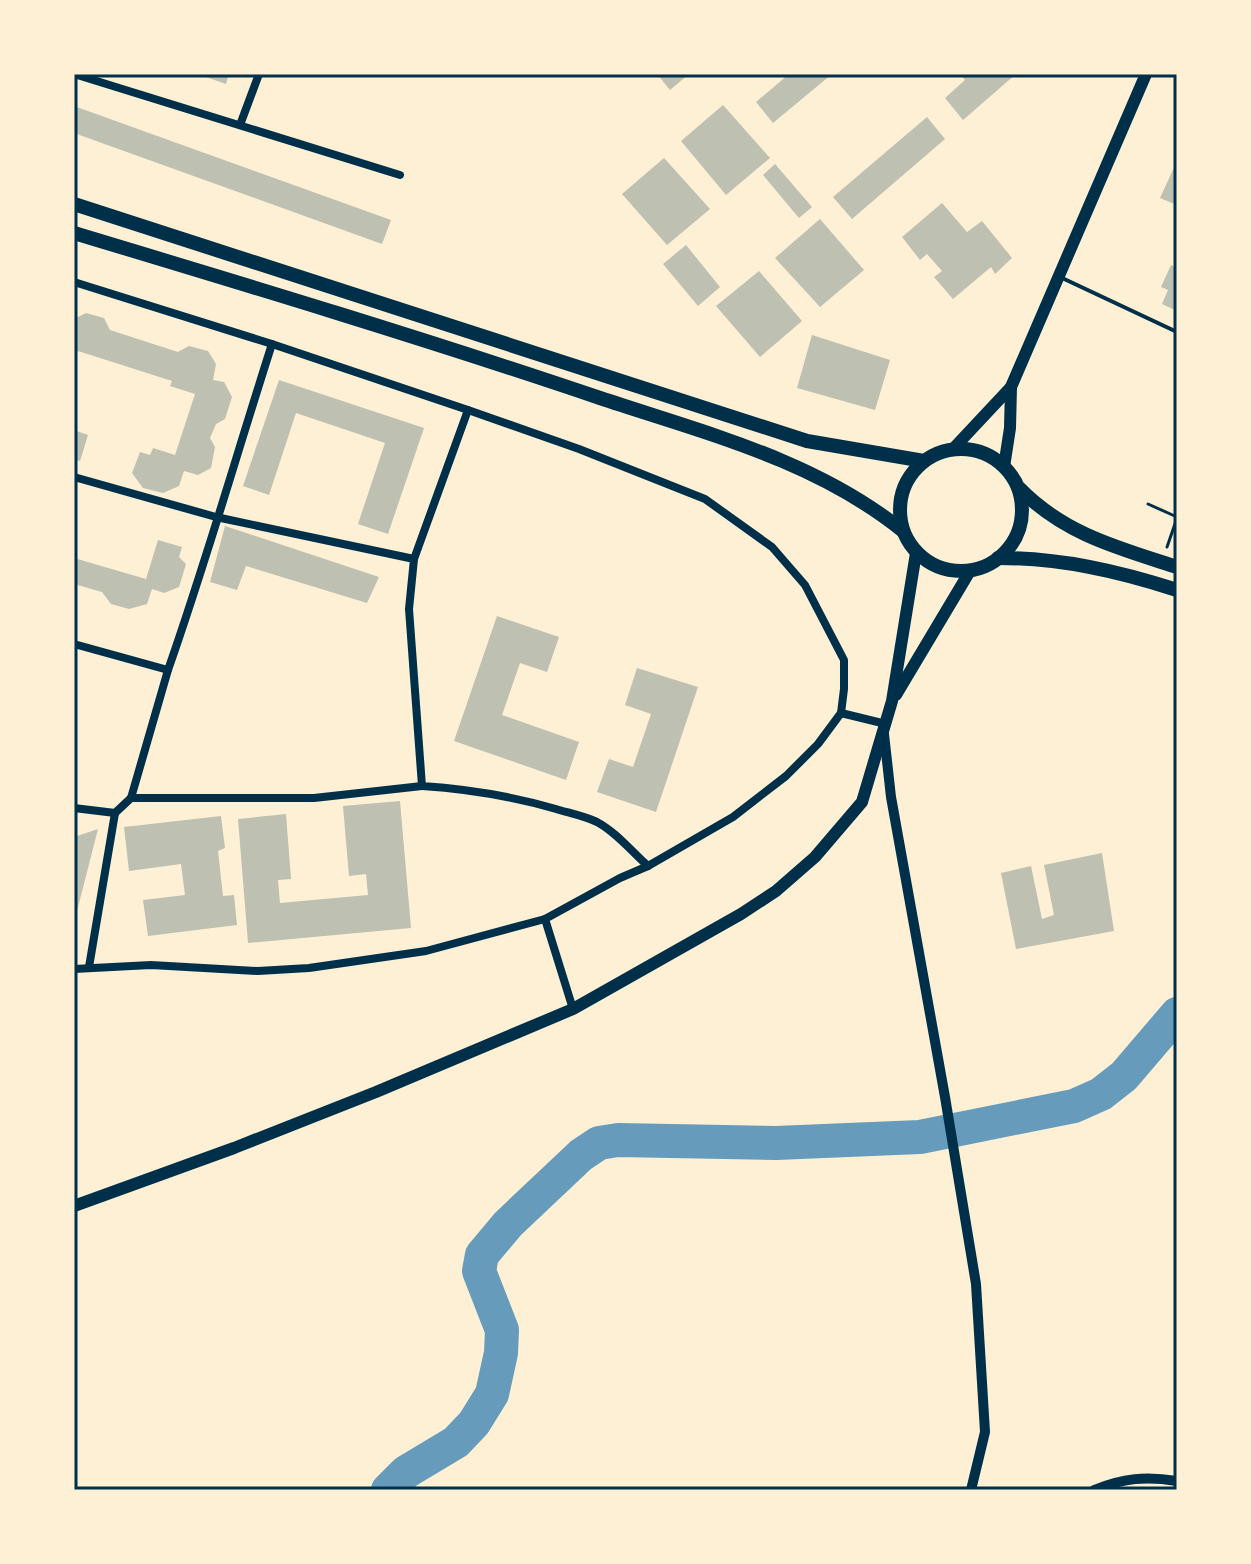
<svg xmlns="http://www.w3.org/2000/svg" width="1251" height="1564" font-family="'Titillium Web',sans-serif">
  <rect width="100%" height="100%" fill="#fdf0d5"/>
  <g fill="none" stroke-linecap="round" stroke-linejoin="round">
    <!-- river -->
    <path stroke="#669bbc" stroke-width="34" d="M388 1490 406 1472 456 1442 474 1423 492 1394 501 1353 502 1330 479 1271 482 1255 508 1224 581 1155 599 1143 618 1140 776 1143 920 1137 1074 1106 1101 1094 1124 1076 1177 1014"/>
  </g>
  <!-- building -->
  <g fill="#bec0b2">
    <path d="M197 74H229L226 84Z"/>
    <path d="M657 74H689L670 90Z"/>
    <path d="M789 74H832L773 123 756 102Z"/>
    <path d="M960 74H1016L963 120 945 98 965 80Z"/>
    <path d="M723 105 770 158 726 195 681 141Z"/>
    <path d="M74 106 391 220 382 244 74 133Z"/>
    <path d="M927 117 945 139 852 219 833 197Z"/>
    <path d="M664 158 710 209 667 245 622 194Z"/>
    <path d="M1177 161V205L1160 198Z"/>
    <path d="M775 164 812 207 799 218 763 175Z"/>
    <path d="M942 203 967 232 982 221 1012 258 995 274 991 267 953 299 934 277 942 271 927 254 920 260 902 237Z"/>
    <path d="M820 219 864 270 820 307 775 258Z"/>
    <path d="M686 245 720 287 698 306 663 264Z"/>
    <path d="M1171 265 1177 268V311L1162 304 1168 290 1161 287Z"/>
    <path d="M759 271 802 321 760 357 716 306Z"/>
    <path d="M86 313 104 318 110 330 178 352 189 346 208 351 216 364 213 380 224 382 232 397 225 419 216 424 210 438 215 447 211 468 198 475 184 471 179 486 163 493 143 488 132 473 140 452 150 455 153 448 175 455 195 394 170 386 172 381 78 351 74 362V319Z"/>
    <path d="M812 335 890 360 875 410 797 388Z"/>
    <path d="M279 380 424 428 388 534 358 524 385 443 296 413 269 495 243 486Z"/>
    <path d="M74 430 88 435 80 461 74 460Z"/>
    <path d="M225 526 379 577 367 603 246 566 237 590 210 582Z"/>
    <path d="M158 540 182 547 179 557 186 564 179 587 164 593 152 589 147 604 129 609 111 604 102 592 74 584V558L146 579Z"/>
    <path d="M497 616 559 637 547 672 520 663 502 715 579 742 566 780 454 741Z"/>
    <path d="M637 668 698 687 656 812 597 792 609 759 633 767 651 714 625 705Z"/>
    <path d="M400 801 411 928 248 943 238 819 286 814 291 879 278 880 280 903 368 895 366 874 349 876 343 806Z"/>
    <path d="M221 816 225 848 218 851 223 896 234 895 237 925 148 936 143 900 185 895 181 864 129 871 124 827Z"/>
    <path d="M98 829 75 919H74V837Z"/>
    <path d="M1102 853 1114 931 1016 949 1001 873 1031 866 1042 919 1054 915 1044 865Z"/>
  </g>
  <g fill="none" stroke-linecap="round" stroke-linejoin="round">
    <!-- path -->
    <g stroke="#003049" stroke-width="3">
      <path d="M1148 504 1177 517"/>
      <path d="M1167 547 1177 518"/>
    </g>
    <!-- service -->
    <path stroke="#003049" stroke-width="4" d="M1060 277 1177 332"/>
    <!-- minor -->
    <g stroke="#003049" stroke-width="8">
      <path d="M74 74 400 175"/>
      <path d="M240 125 259 74"/>
      <path d="M74 282 272 344 468 410 579 449 705 499 772 547 805 585 844 660V689L841 713 818 744 786 776 733 817 648 866 620 878 545 919 426 951 309 968 258 971 151 965 74 969"/>
      <path d="M74 477 216 517 414 559 409 609 422 786C469 789 511 796 556 809 569 813 584 816 597 822 616 832 632 852 648 866"/>
      <path d="M414 559 468 410"/>
      <path d="M74 644 168 670 131 798 115 813 89 967"/>
      <path d="M168 670C206 562 237 453 272 344"/>
      <path d="M841 713 886 724"/>
      <path d="M131 798H314L422 786"/>
      <path d="M74 808 115 813"/>
      <path d="M545 919 573 1009"/>
    </g>
    <!-- tertiary -->
    <g stroke="#003049" stroke-width="10">
      <path d="M884 734 891 797 945 1097 976 1284 985 1432 971 1490"/>
      <path d="M1094 1490C1123 1478 1146 1476 1177 1481"/>
    </g>
    <!-- secondary -->
    <g stroke="#003049" stroke-width="12">
      <path d="M952 450 1011 387"/>
      <path d="M1004 467 1010 428 1011 387 1146 74"/>
      <path d="M896 695 970 571"/>
      <path d="M74 1206 234 1148 376 1092 573 1009 741 914 776 891 815 857 862 802 892 701 916 553"/>
    </g>
    <!-- trunk -->
    <g stroke="#003049" stroke-width="14">
      <path d="M74 204 807 441 924 461"/>
      <path d="M74 233C250 286 426 339 600 398 705 433 815 460 903 531"/>
      <circle cx="961" cy="510" r="61"/>
      <path d="M1019 488C1064 534 1118 548 1177 567"/>
      <path d="M998 558C1061 558 1118 571 1177 590"/>
    </g>
  </g>
  <!-- border -->
  <rect width="1251" height="1564" fill="none" stroke="#fdf0d5" stroke-width="152"/>
  <rect x="76" y="76" width="1099" height="1412" fill="none" stroke="#003049" stroke-width="3"/>
</svg>
